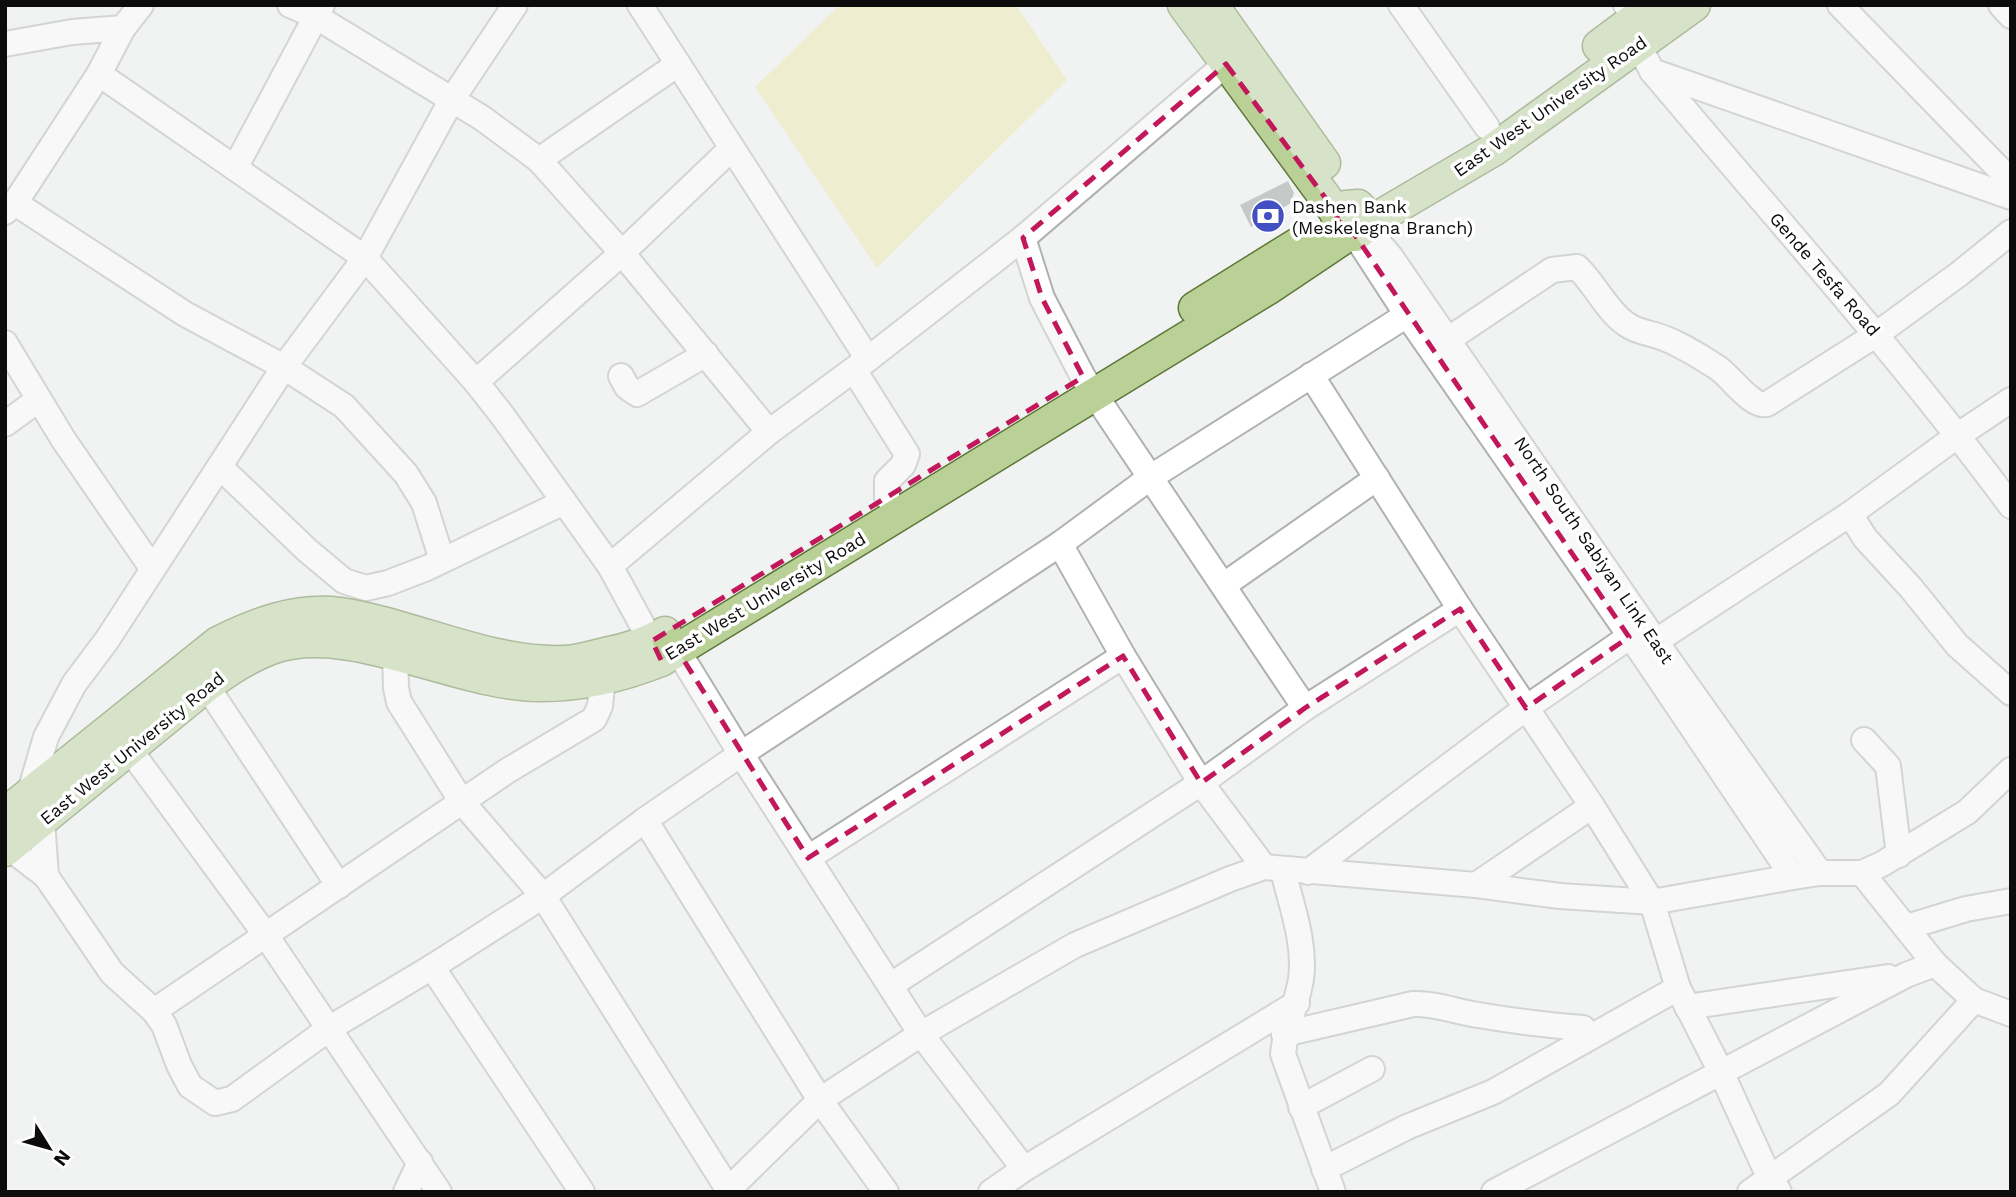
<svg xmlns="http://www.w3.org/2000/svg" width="2016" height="1197" font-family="'Work Sans',sans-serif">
  <rect width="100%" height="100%" fill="#f0f3f1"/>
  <!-- green -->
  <path fill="#ede7a7" d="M840 5H1016L1067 80 877 268 755 87Z"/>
  <!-- building -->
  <path fill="#c5c9c8" d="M1288 181 1294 193 1291 203 1251 227 1240 205Z"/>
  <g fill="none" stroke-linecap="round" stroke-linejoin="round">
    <!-- minor casing -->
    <g stroke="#afb2af" stroke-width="28">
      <g id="minor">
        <path d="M290 5 315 16 482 118 539 160 622 253 769 432"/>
        <path d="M640 5 868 359"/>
        <path d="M1401 5 1487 127"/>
        <path d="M1626 5 1636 19 1638 44 1652 71C1773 215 1899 355 2011 506"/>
        <path d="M1840 5 2011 181"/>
        <path d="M2001 5 2011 16"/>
        <path d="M5 44 72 32 123 28"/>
        <path d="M1652 71 2011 197"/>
        <path d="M99 74 365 258 476 382 502 415 610 566 658 654"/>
        <path d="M539 160 678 64"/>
        <path d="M235 168 322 5"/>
        <path d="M15 203 185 314 284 367 344 406 406 474 424 503 442 560"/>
        <path d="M5 212 15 203 99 74 123 28 141 5"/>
        <path d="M1365 227 1390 256 1656 642 1820 873"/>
        <path d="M1355 235 1407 315 1644 656 1793 877"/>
        <path d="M1023 238 1042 298 1083 377 1305 708"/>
        <path d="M1449 339 1552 270 1577 267C1595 284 1606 310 1626 324 1638 333 1653 333 1666 339 1684 346 1701 357 1718 368 1731 377 1752 408 1767 404L1877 334 1959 274 2011 232"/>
        <path d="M5 343 63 439 152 568"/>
        <path d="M854 370 907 454 903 465 887 481V497"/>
        <path d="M1311 375 1460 609 1592 806 1652 902 1678 988 1721 1072 1764 1166 1779 1192"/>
        <path d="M621 376 627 387 637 394 706 354"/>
        <path d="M476 382 622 253 732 148"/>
        <path d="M5 424 38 400"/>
        <path d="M220 467 308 551 344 581 366 588 388 583 427 568 564 502"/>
        <path d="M1850 514 1865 538 1911 588 1957 645 2011 693"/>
        <path d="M1060 544 1123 656 1201 783 1264 867"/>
        <path d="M610 566 769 432 868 359 1023 238 1226 64"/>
        <path d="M1224 585 1377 478"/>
        <path d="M1644 649 1850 514 1957 436 2011 400"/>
        <path d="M678 651 741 754 921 1034 1024 1169"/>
        <path d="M395 655 396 688 399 702 462 802 543 896 728 1189"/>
        <path d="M198 673 339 886"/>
        <path d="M1864 740 1888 766 1899 855"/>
        <path d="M130 750 265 934 439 1192"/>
        <path d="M29 795 46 737 74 684 107 640 284 367 365 258 451 101 515 5"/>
        <path d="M42 820 46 876"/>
        <path d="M645 820 820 1100 886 1192"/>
        <path d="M8 847 46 876 112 973 154 1011 164 1025 179 1065 190 1086 215 1103 232 1099 330 1028 432 967 543 896 645 820 741 754 1060 544 1151 477 1407 315"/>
        <path d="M808 858 1123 656"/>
        <path d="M1283 870C1291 905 1306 943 1301 979 1297 1005 1285 1027 1283 1054L1333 1192"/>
        <path d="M1308 872 1526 708 1629 637"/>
        <path d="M1862 873 1935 964 1974 1000 2011 1014"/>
        <path d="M1476 885 1592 806"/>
        <path d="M1907 927 1966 909 2011 901"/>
        <path d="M432 967 582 1192"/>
        <path d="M891 985 1201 783 1305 708 1460 609"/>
        <path d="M1687 1007 1888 977"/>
        <path d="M154 1011 507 771 594 719 600 706 603 678"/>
        <path d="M1284 1034 1413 1004C1435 1003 1457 1012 1478 1015 1513 1021 1548 1025 1583 1028L1579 1043"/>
        <path d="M1301 1107 1372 1069"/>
        <path d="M1324 1169 1407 1127 1493 1092 1678 988"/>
        <path d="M406 1192 420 1162"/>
        <path d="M726 1192 820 1100 921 1034 1075 945 1230 879 1264 867 1476 885 1560 896 1652 902 1793 877 1820 873H1862L1882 864 1967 812 2011 770"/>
        <path d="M991 1192 1024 1169 1297 1003"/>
        <path d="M1494 1192 1906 975 1935 964"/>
        <path d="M1750 1192 1889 1094 1974 1000"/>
      </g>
    </g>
    <!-- major casing -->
    <g stroke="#5e7739" stroke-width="35">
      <g id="major">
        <path d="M1184 5 1338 215"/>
        <path d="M1212 5 1324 163"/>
        <path d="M1599 46 1654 5"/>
        <path d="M1367 224 1493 150 1694 5"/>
        <path d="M1195 308 1306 239"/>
        <path d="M5 814 218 643C256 624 297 608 341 614 413 625 490 665 564 662 577 662 592 657 605 654 626 650 646 644 665 633"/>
        <path d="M5 850 207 685C227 671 247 657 271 648 351 620 458 686 542 685 583 685 623 675 661 660L1270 287 1349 234 1355 235 1365 227 1367 216 1358 206 1346 207 1337 216 1341 228 1349 234"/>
      </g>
    </g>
    <!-- minor -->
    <use href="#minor" stroke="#fff" stroke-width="24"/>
    <!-- major -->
    <use href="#major" stroke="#b9d097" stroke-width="32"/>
  </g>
  <!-- marked area -->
  <path d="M0 0H2016V1197H0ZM1226 64 1338 215 1336 219 1355 235 1629 637 1526 708 1460 609 1305 708 1201 783 1123 656 808 858 678 651 661 660 652 641 1083 377 1042 298 1023 238Z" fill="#f0f3f1" fill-opacity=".55" fill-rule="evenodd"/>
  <path fill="none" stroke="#c2185b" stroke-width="5" stroke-dasharray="14 9" stroke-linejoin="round" d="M1226 64 1338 215 1336 219 1355 235 1629 637 1526 708 1460 609 1305 708 1201 783 1123 656 808 858 678 651 661 660 652 641 1083 377 1042 298 1023 238Z"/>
  <!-- icons -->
  <defs>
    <g id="bank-disc" transform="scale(1.75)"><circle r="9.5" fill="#4350c4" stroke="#fff"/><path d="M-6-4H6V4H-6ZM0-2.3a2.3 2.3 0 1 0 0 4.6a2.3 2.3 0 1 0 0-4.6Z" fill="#fff"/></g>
  </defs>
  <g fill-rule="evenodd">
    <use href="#bank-disc" x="1268" y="216"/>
  </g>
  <g text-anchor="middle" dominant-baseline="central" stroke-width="7" stroke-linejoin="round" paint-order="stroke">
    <!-- street labels -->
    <g font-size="18" fill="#0b0c0b" stroke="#fff">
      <text transform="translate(1550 106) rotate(-35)">East West University Road</text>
      <text transform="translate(1825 274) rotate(49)">Gende Tesfa Road</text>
      <text transform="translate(1594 550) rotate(56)">North South Sabiyan Link East</text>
      <text transform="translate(765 596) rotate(-31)">East West University Road</text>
      <text transform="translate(132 748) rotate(-39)">East West University Road</text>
    </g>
    <!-- poi labels -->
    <g font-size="18" fill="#0b0c0b" stroke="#fff" text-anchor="start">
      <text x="1292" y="206">Dashen Bank<tspan x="1292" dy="21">(Meskelegna Branch)</tspan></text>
    </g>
  </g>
  <!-- border -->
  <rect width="2016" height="1197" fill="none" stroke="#0b0c0b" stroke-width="14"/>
  <!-- north arrow -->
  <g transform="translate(49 1148) rotate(127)" stroke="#ffffff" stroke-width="5" paint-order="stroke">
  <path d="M0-5L12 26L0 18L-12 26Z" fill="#0b0c0b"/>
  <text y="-10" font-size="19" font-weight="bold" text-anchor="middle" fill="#0b0c0b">N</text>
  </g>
</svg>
